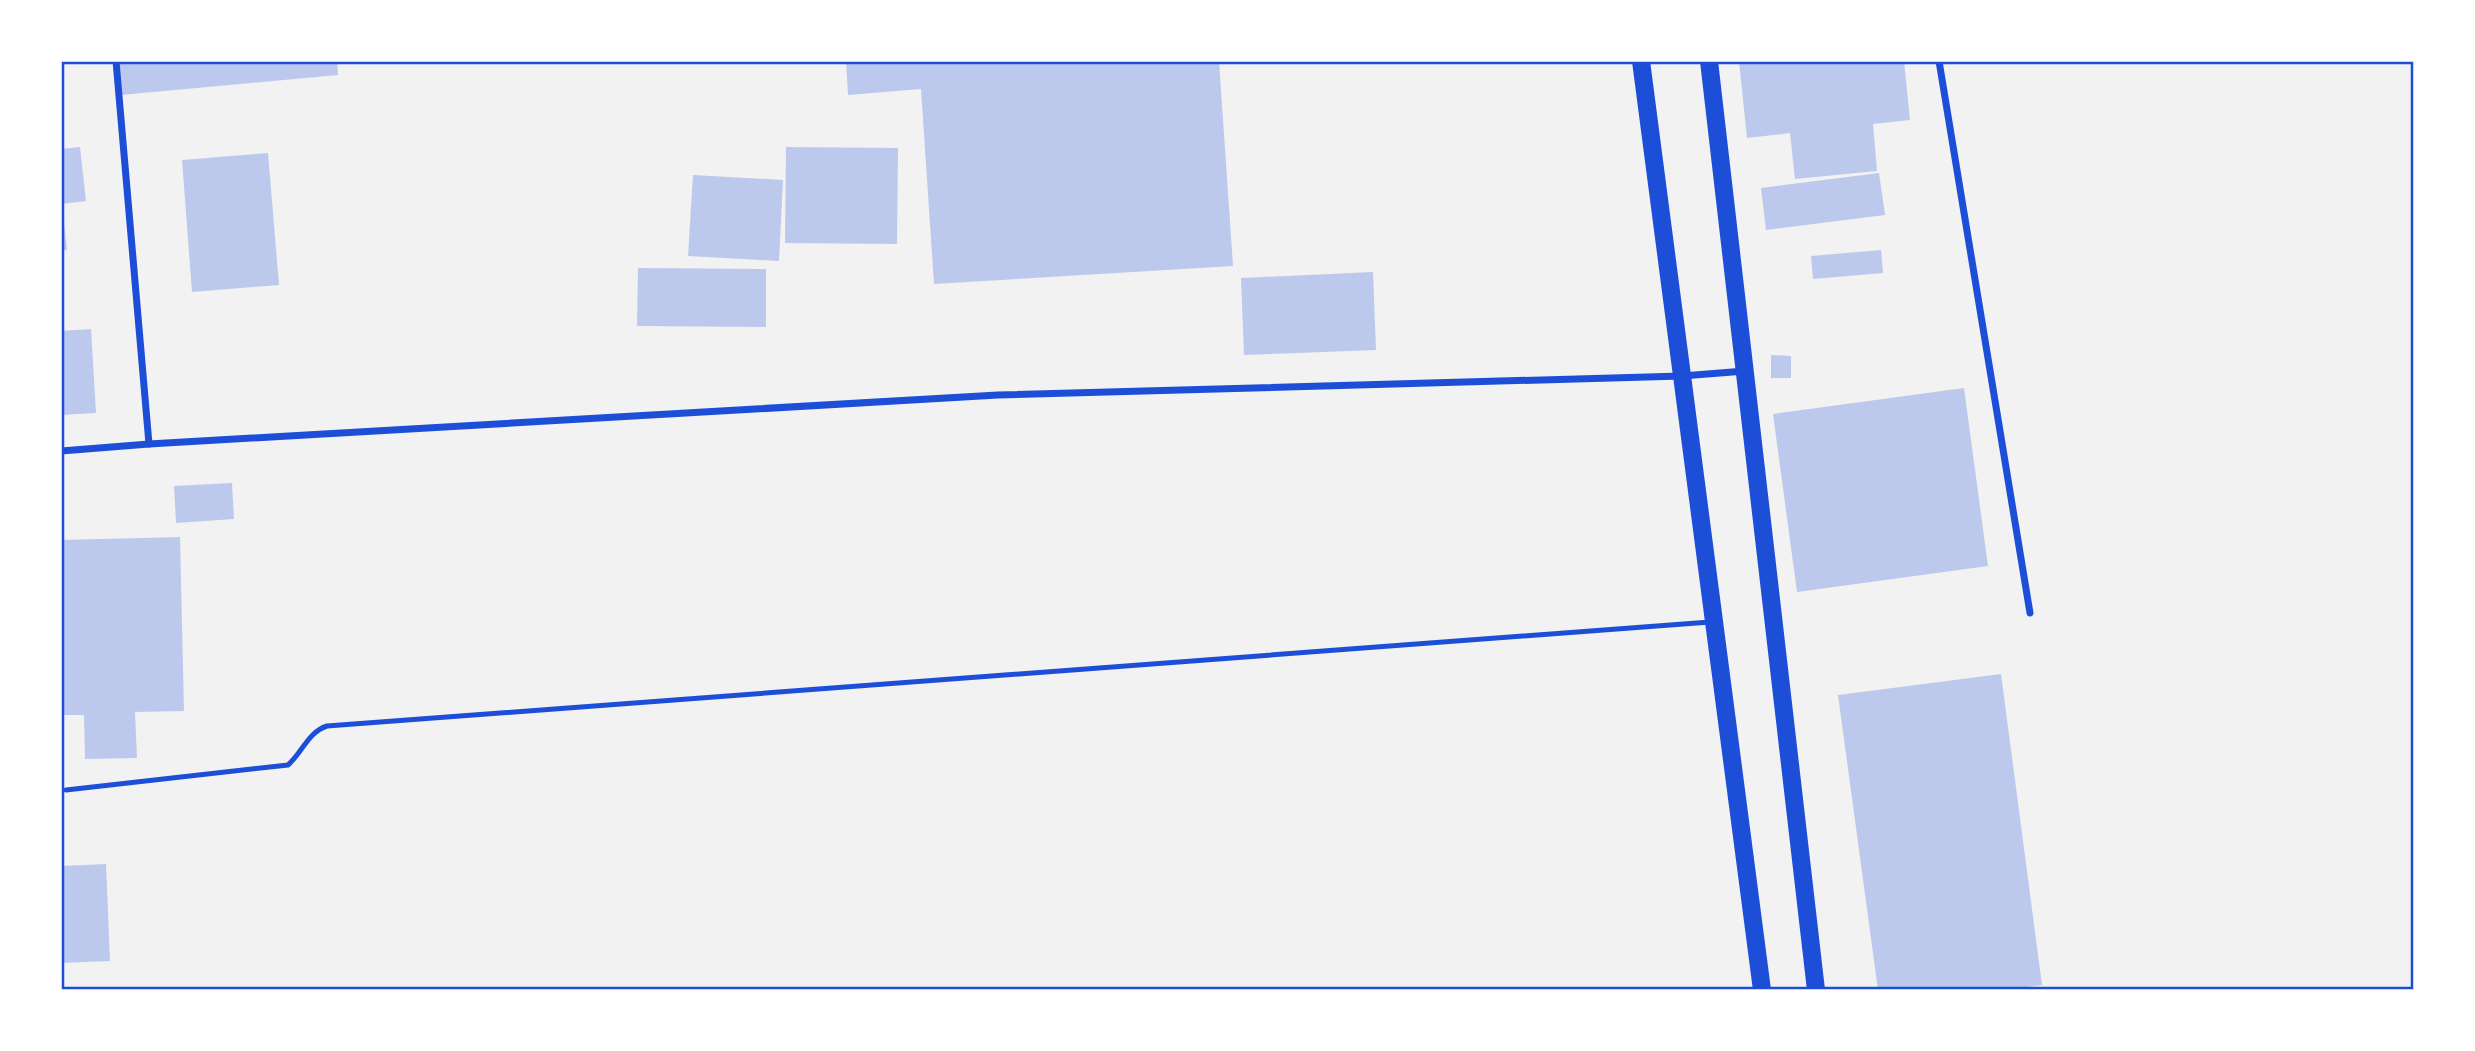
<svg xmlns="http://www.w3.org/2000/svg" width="2475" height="1051" font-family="'Nunito Sans',sans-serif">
  <rect width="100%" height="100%" fill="#f2f2f2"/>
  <!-- building -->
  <g fill="#bdc9ec">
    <path d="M118 61H337L338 75 121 95Z"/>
    <path d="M846 61H1219L1233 266 934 284 921 89 848 95Z"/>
    <path d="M1739 61H1904L1910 120 1873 124 1877 171 1795 179 1790 133 1747 138Z"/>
    <path d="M80 147 86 201 61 204V149Z"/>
    <path d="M786 147 898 148 897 244 785 243Z"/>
    <path d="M268 153 279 285 192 292 182 160Z"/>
    <path d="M1879 173 1885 215 1766 230 1761 188Z"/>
    <path d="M693 175 783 180 779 261 688 256Z"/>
    <path d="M61 214H63L67 250 61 251Z"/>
    <path d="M1881 250 1883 273 1813 279 1811 256Z"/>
    <path d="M638 268 766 269V327L637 326Z"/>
    <path d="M1373 272 1376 350 1244 355 1241 278Z"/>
    <path d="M91 329 96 413 61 415V331Z"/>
    <path d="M1771 355 1791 356V378H1771Z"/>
    <path d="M1964 388 1988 566 1797 592 1773 414Z"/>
    <path d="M232 483 234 519 176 523 174 486Z"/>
    <path d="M180 537 184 711 135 712 137 758 85 759 84 715H61V540Z"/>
    <path d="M2001 674 2042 985 2004 990H1878L1838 695Z"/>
    <path d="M106 864 110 961 61 963V866Z"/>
  </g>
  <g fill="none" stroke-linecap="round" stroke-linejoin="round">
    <!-- service -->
    <path stroke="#1d4ed8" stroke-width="5" d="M66 790 288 765C302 753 308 732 327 726L1710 622"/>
    <!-- minor -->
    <g stroke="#1d4ed8" stroke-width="7">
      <path d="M116 61 149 444"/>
      <path d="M1939 61 2030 613"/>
      <path d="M61 451 149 444 998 395 1682 376 1745 371"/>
    </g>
    <!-- primary -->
    <g stroke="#1d4ed8" stroke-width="18">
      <path d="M1641 61 1762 990"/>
      <path d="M1709 61 1816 990"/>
    </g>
  </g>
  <!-- border -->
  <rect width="2475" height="1051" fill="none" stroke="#ffffff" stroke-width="126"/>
  <rect x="63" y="63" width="2349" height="925" fill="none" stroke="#1d4ed8" stroke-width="2.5"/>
</svg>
